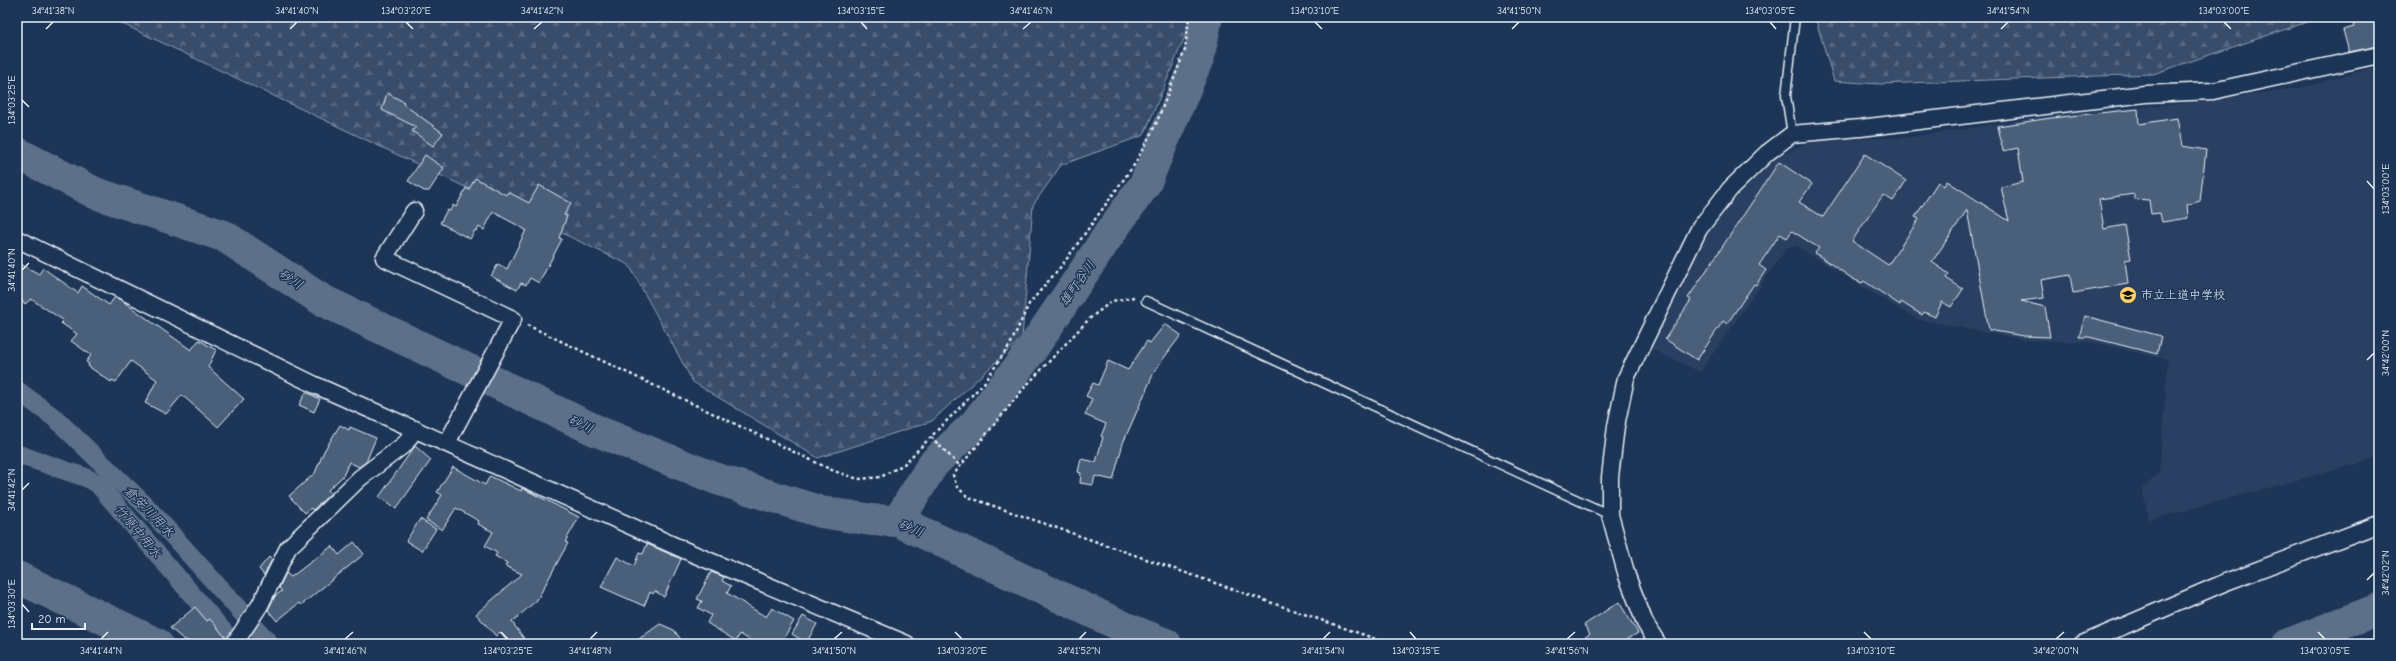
<svg xmlns="http://www.w3.org/2000/svg" width="2396" height="661" font-family="'Comic Neue','Klee One',sans-serif">
  <defs>
    <pattern id="forest-firs" width="22" height="20" patternUnits="userSpaceOnUse"><rect width="22" height="20" fill="#374d6c"/><path d="M5 1l3.5 6h-7zM16 11l3.5 6h-7z" fill="#546782"/></pattern>
  </defs>
  <rect width="100%" height="100%" fill="#1d3557"/>
  <filter id="ink" filterUnits="userSpaceOnUse"><feTurbulence type="fractalNoise" baseFrequency=".025" numOctaves="2"/><feDisplacementMap in="SourceGraphic" scale="8" xChannelSelector="R" yChannelSelector="G"/><feConvolveMatrix kernelMatrix="1 2 1 2 8 2 1 2 1" color-interpolation-filters="sRGB"/></filter>
  <g filter="url(#ink)">
    <!-- built -->
    <path fill="#2a4162" d="M2379 66V458L2149 520 2142 489 2159 473 2168 360 2092 342 2025 340 1916 319 1796 246 1786 249 1700 372 1651 349 1686 271 1713 224 1743 189 1776 158 1804 144 1827 140 1912 137 2061 114 2200 102 2305 87Z"/>
    <!-- forest -->
    <g fill="url(#forest-firs)" stroke="#909fb2">
      <path d="M108 17H1193L1144 135 1061 165 1033 205 1022 338 932 421 818 458 693 382 629 265Z"/>
      <path d="M1815 17H2322L2153 74 1879 84 1834 81Z"/>
    </g>
    <g fill="none" stroke-linecap="round" stroke-linejoin="round">
      <!-- canal -->
      <g stroke="#5d7089" stroke-width="19">
        <path d="M17 390 56 419 146 506 270 644"/>
        <path d="M17 454 87 478 98 484 234 644"/>
      </g>
      <!-- river -->
      <g stroke="#5d7089" stroke-width="32">
        <path d="M17 153 95 193 224 236 322 300 597 431 717 479 821 512 872 520 898 521 1126 628 1166 644"/>
        <path d="M898 521 933 464 975 424 1030 352 1112 230 1145 184 1198 58 1207 17"/>
        <path d="M17 577 157 644"/>
        <path d="M2289 644 2379 609"/>
      </g>
    </g>
    <!-- building -->
    <g fill="#495e7a" stroke="#e8f1f8">
      <path d="M2351 17H2379V46L2349 52 2343 30 2354 27Z"/>
      <path d="M387 93 404 102 403 104 443 133 433 146 412 131 416 127 382 110Z"/>
      <path d="M2138 109 2139 124 2177 118 2182 146 2206 150 2200 201 2187 205 2188 218 2162 222 2160 213 2151 214 2149 200 2135 199 2134 194 2099 199 2104 229 2125 225 2131 259 2125 260 2128 284 2073 293 2070 275 2041 280 2044 298 2021 301 2045 307 2050 337 2023 336 1989 330 1967 210 1932 262 1949 274 1946 278 1963 289 1951 307 1942 302 1935 317 1924 312 1922 315 1901 302 1900 305 1864 281 1862 283 1853 279 1815 253 1819 248 1792 231 1787 238 1780 234 1759 265 1766 270 1756 285 1754 284 1727 324 1723 321 1697 360 1665 339 1691 300 1688 298 1779 162 1812 184 1799 202 1823 217 1865 154 1906 181 1893 201 1883 195 1852 241 1888 265 1919 219 1915 217 1938 182 1944 186 1947 181 2009 221 2001 187 2023 182 2018 148 2003 151 1998 126 2051 118Z"/>
      <path d="M425 155 444 168 429 191H424L408 181Z"/>
      <path d="M475 178 506 195 508 192 529 203 539 185 571 203 564 215 567 216 559 238 562 239 539 283 530 278 526 285 521 283 517 290 491 276 498 264 507 269 526 230 493 212 484 230 479 227 477 231 475 230 470 239 440 223 447 210 450 211 453 205 456 207 466 188 469 190Z"/>
      <path d="M17 262 39 274 43 268 78 293 82 286 109 305 115 297 121 300 191 350 199 340 216 350 208 367 244 399 218 427 182 395 166 414 145 403 157 380 131 361 116 382 112 380 111 382 88 366 89 364 86 362 91 355 71 341 77 334 61 323 63 320 31 299 25 304 17 295Z"/>
      <path d="M2085 316 2161 336 2157 354 2089 337H2079Z"/>
      <path d="M1165 324 1181 335 1155 370 1123 443 1113 480 1095 476 1093 485 1080 483 1081 473 1078 472 1081 459 1096 462 1103 437 1101 436 1106 424 1085 415 1092 399 1086 396 1093 383 1098 385 1108 361 1128 370 1147 341 1150 343Z"/>
      <path d="M306 392 320 399 314 412 299 405Z"/>
      <path d="M340 425 349 430 350 427 376 438 366 462 359 467 349 462 343 476 328 490 331 493 313 510 311 508 305 513 289 496 315 473 324 451Z"/>
      <path d="M415 446 431 460 396 509 379 497Z"/>
      <path d="M453 467 485 485 490 476 521 491 522 488 579 517 565 542 568 543 537 600 512 622 528 644H510L500 632 496 636 476 614 522 574 505 566 507 563 495 556 497 553 485 546 493 532 478 524 479 521 456 508 442 530 426 520 442 495 437 492Z"/>
      <path d="M420 519 436 529 422 551 406 541Z"/>
      <path d="M354 542 364 554 301 605 299 603 277 621 268 610 275 596 282 591 279 588 286 573 291 577 332 546 339 555Z"/>
      <path d="M647 544 681 559 664 597 655 591 653 594 650 592 644 606 601 587 617 557 634 566 639 553 643 554Z"/>
      <path d="M269 557 272 560 264 575 259 569Z"/>
      <path d="M711 572 724 577 722 581 731 586 727 593 766 617 772 608 794 621 780 644H756L740 634 736 641 707 623 711 615 698 608 702 601 697 599Z"/>
      <path d="M1619 602 1638 633 1628 639 1631 644H1575L1590 634 1584 625Z"/>
      <path d="M195 607 207 621 210 619 226 638 225 644H195L183 639 170 628Z"/>
      <path d="M803 616 817 624 806 643 792 634Z"/>
      <path d="M660 624 674 630 684 644H632Z"/>
    </g>
    <g fill="none" stroke-linecap="round" stroke-linejoin="round">
      <!-- service casing -->
      <g stroke="#e8f1f8" stroke-width="11">
        <g id="service">
          <path d="M1792 134 1786 96 1795 17"/>
          <path d="M1146 301 1610 515"/>
        </g>
      </g>
      <!-- minor casing -->
      <g stroke="#e8f1f8" stroke-width="19">
        <g id="minor">
          <path d="M414 211 384 258 513 319 447 443"/>
          <path d="M17 239 315 385 691 553 907 644"/>
          <path d="M234 644 260 605 288 548 360 478 405 444 415 429"/>
          <path d="M1658 644 1645 623 1627 576 1610 515V477L1616 426 1626 378 1699 229 1730 189 1767 153 1792 134 1860 128 2145 94 2213 91 2379 55"/>
          <path d="M2082 644 2226 582 2379 524"/>
        </g>
      </g>
      <!-- path -->
      <g stroke="#e8f1f8" stroke-width="2.5" stroke-dasharray="3 3" stroke-linecap="butt">
        <path d="M1134 297 1112 301 1089 319 1025 387 953 475 957 487 968 497 1390 644"/>
        <path d="M527 325 834 471 858 479 881 477 904 464 984 383 1011 343 1029 304 1063 264 1134 165 1156 124 1185 50 1189 17"/>
        <path d="M931 437 961 467"/>
      </g>
      <!-- service -->
      <use href="#service" stroke="#1d3557" stroke-width="8"/>
      <!-- minor -->
      <use href="#minor" stroke="#1d3557" stroke-width="16"/>
    </g>
  </g>
  <!-- ticks -->
  <path fill="none" stroke="#e8f1f8" stroke-width="1.5" d="M406 22 413 29M861 22 867 29M1315 22 1322 29M1770 22 1776 29M2224 22 2231 29M46 29 53 22M290 29 297 22M534 29 542 22M1023 29 1031 22M1512 29 1519 22M2001 29 2008 22M22 100 29 107M2367 181 2374 189M22 270 29 263M2367 360 2374 353M22 490 29 483M2367 580 2374 573M22 604 29 612M501 632 508 639M955 632 962 639M1410 632 1416 639M1864 632 1871 639M2318 632 2325 639M101 639 108 632M345 639 353 632M590 639 597 632M834 639 842 632M1079 639 1086 632M1323 639 1330 632M1567 639 1575 632M2056 639 2064 632"/>
  <!-- icons -->
  <defs>
    <g id="school-disc" transform="scale(0.9)"><circle r="9.5" fill="#ffd166" stroke="#1d3557"/><path d="M0-5L7-2L0 1L-7-2ZM-4 1L0 2.5L4 1V4Q0 6-4 4Z" fill="#111"/></g>
  </defs>
  <g fill-rule="evenodd">
    <use href="#school-disc" x="2128" y="295"/>
  </g>
  <g text-anchor="middle" dominant-baseline="central" stroke-width="3" stroke-linejoin="round" paint-order="stroke">
    <!-- poi labels -->
    <g font-size="12" fill="#e8f1f8" stroke="#1d3557" text-anchor="start">
      <text x="2141" y="295">市立上道中学校</text>
    </g>
    <!-- water labels -->
    <g font-size="13" font-style="italic" fill="#b7c4d1" stroke="#1d3557">
      <text transform="translate(291 279) rotate(33)">砂川</text>
      <text transform="translate(1077 283) rotate(-55)">雄町谷川</text>
      <text transform="translate(581 424) rotate(25)">砂川</text>
      <text transform="translate(149 511) rotate(46)">倉安川用水</text>
      <text transform="translate(911 528) rotate(22)">砂川</text>
      <text transform="translate(138 531) rotate(50)">竹原中用水</text>
    </g>
  </g>
  <!-- margin -->
  <rect width="2396" height="661" fill="none" stroke="#1d3557" stroke-width="44"/>
  <!-- scale -->
  <path d="M32 623v6h53v-6" fill="none" stroke="#e8f1f8" stroke-width="2"/>
  <text x="38" y="623" font-size="12" fill="#e8f1f8" stroke="#1d3557" stroke-width="3" paint-order="stroke">20 m</text>
  <rect x="22" y="22" width="2352" height="617" fill="none" stroke="#e8f1f8" stroke-width="1.5"/>
  <g font-size="10" text-anchor="middle" fill="#e8f1f8">
    <text x="53" y="14">34°41'38"N</text>
    <text x="297" y="14">34°41'40"N</text>
    <text x="406" y="14">134°03'20"E</text>
    <text x="542" y="14">34°41'42"N</text>
    <text x="861" y="14">134°03'15"E</text>
    <text x="1031" y="14">34°41'46"N</text>
    <text x="1315" y="14">134°03'10"E</text>
    <text x="1519" y="14">34°41'50"N</text>
    <text x="1770" y="14">134°03'05"E</text>
    <text x="2008" y="14">34°41'54"N</text>
    <text x="2224" y="14">134°03'00"E</text>
    <text transform="translate(11 100) rotate(-90)" y="4">134°03'25"E</text>
    <text transform="translate(2385 189) rotate(-90)" y="4">134°03'00"E</text>
    <text transform="translate(11 270) rotate(-90)" y="4">34°41'40"N</text>
    <text transform="translate(2385 353) rotate(-90)" y="4">34°42'00"N</text>
    <text transform="translate(11 490) rotate(-90)" y="4">34°41'42"N</text>
    <text transform="translate(2385 573) rotate(-90)" y="4">34°42'02"N</text>
    <text transform="translate(11 604) rotate(-90)" y="4">134°03'30"E</text>
    <text x="101" y="654">34°41'44"N</text>
    <text x="345" y="654">34°41'46"N</text>
    <text x="508" y="654">134°03'25"E</text>
    <text x="590" y="654">34°41'48"N</text>
    <text x="834" y="654">34°41'50"N</text>
    <text x="962" y="654">134°03'20"E</text>
    <text x="1079" y="654">34°41'52"N</text>
    <text x="1323" y="654">34°41'54"N</text>
    <text x="1416" y="654">134°03'15"E</text>
    <text x="1567" y="654">34°41'56"N</text>
    <text x="1871" y="654">134°03'10"E</text>
    <text x="2056" y="654">34°42'00"N</text>
    <text x="2325" y="654">134°03'05"E</text>
  </g>
</svg>
